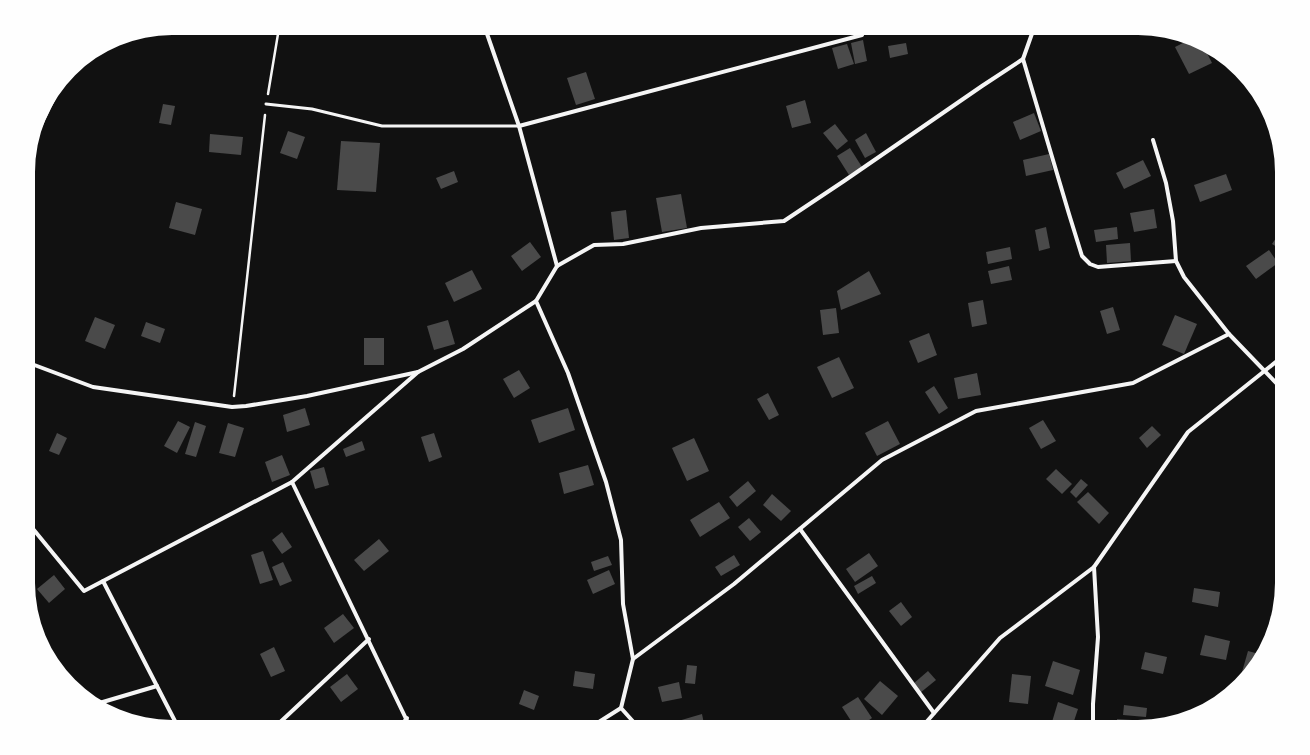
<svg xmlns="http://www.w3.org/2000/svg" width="1310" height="755" font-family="'Exo 2',sans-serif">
  <rect width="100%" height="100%" fill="#111"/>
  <!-- building -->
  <g fill="#4a4a4a">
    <path d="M863 40 867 61 855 64 851 43Z"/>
    <path d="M1187 41 1203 45 1212 63 1189 74 1175 47Z"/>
    <path d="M906 43 908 54 890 58 888 46Z"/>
    <path d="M847 44 854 64 838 69 832 48Z"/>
    <path d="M586 72 595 99 576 105 567 78Z"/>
    <path d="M805 100 811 123 792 128 786 106Z"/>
    <path d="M163 104 175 106 171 125 159 123Z"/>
    <path d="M1034 113 1041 131 1020 140 1013 122Z"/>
    <path d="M835 124 848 141 837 150 823 133Z"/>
    <path d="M288 131 305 137 297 159 280 153Z"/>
    <path d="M866 133 876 152 865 158 855 140Z"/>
    <path d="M210 134 243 137 241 155 209 152Z"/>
    <path d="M341 141 380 143 376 192 337 190Z"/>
    <path d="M850 148 862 167 849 175 837 156Z"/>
    <path d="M1049 154 1053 170 1026 176 1023 160Z"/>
    <path d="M1143 160 1151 176 1124 189 1116 173Z"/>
    <path d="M454 171 458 182 441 189 436 178Z"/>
    <path d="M1226 174 1232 190 1200 202 1194 185Z"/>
    <path d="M681 194 687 228 662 232 656 198Z"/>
    <path d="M176 202 202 209 195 235 169 228Z"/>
    <path d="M1154 209 1157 228 1134 232 1130 213Z"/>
    <path d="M626 210 629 238 614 240 611 212Z"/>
    <path d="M1046 227 1050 248 1039 251 1035 230Z"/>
    <path d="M1117 227 1118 239 1096 242 1094 230Z"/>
    <path d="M1282 229V250L1272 244Z"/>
    <path d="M530 242 541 257 522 271 511 256Z"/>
    <path d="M1130 243 1131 261 1107 263 1106 245Z"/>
    <path d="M1010 247 1012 259 988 264 986 252Z"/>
    <path d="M1269 250 1278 263 1256 279 1246 266Z"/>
    <path d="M1009 266 1012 280 991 284 988 271Z"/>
    <path d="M472 270 482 289 454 302 445 283Z"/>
    <path d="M869 271 881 294 841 310 837 291Z"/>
    <path d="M983 300 987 324 972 327 968 303Z"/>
    <path d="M1113 307 1120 330 1107 334 1100 311Z"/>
    <path d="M836 308 839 333 823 335 820 310Z"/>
    <path d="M1175 315 1197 324 1184 354 1162 345Z"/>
    <path d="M95 317 115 325 105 349 85 341Z"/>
    <path d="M448 320 455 344 434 350 427 326Z"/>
    <path d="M146 322 165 329 160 343 141 336Z"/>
    <path d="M929 333 937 355 918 363 909 341Z"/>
    <rect x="364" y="338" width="20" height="27"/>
    <path d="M839 357 854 388 832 398 817 367Z"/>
    <path d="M519 370 530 388 514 398 503 379Z"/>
    <path d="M977 373 981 395 958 399 954 378Z"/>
    <path d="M934 386 948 408 939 414 925 392Z"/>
    <path d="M768 393 779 415 769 420 757 399Z"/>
    <path d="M305 408 310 425 287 432 283 415Z"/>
    <path d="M568 408 575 430 539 443 531 420Z"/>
    <path d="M1043 420 1056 441 1041 449 1029 428Z"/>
    <path d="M178 421 190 427 177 453 164 446Z"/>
    <path d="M888 421 900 444 877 456 865 433Z"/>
    <path d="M195 422 206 426 196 457 185 454Z"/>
    <path d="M228 423 244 428 235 457 219 453Z"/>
    <path d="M1152 426 1161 435 1147 448 1139 438Z"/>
    <path d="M57 433 67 438 59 455 49 451Z"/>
    <path d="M434 433 442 457 429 462 421 437Z"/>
    <path d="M694 438 709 471 687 481 672 448Z"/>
    <path d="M362 441 365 450 346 457 343 449Z"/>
    <path d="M282 455 290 475 272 482 265 462Z"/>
    <path d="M588 465 594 485 564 494 559 473Z"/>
    <path d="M324 467 329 485 315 489 310 471Z"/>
    <path d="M1056 469 1072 484 1062 494 1046 479Z"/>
    <path d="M1081 479 1088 485 1076 498 1070 492Z"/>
    <path d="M748 481 756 491 737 507 729 497Z"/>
    <path d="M1088 492 1109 513 1099 524 1077 502Z"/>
    <path d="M772 494 791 511 781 521 763 505Z"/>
    <path d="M719 502 730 518 700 537 690 520Z"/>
    <path d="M749 518 761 532 750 541 738 527Z"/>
    <path d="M282 532 292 547 282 554 272 540Z"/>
    <path d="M379 539 389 551 364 571 354 560Z"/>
    <path d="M263 551 273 580 260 584 251 555Z"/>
    <path d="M869 553 878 566 855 582 846 569Z"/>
    <path d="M734 555 740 565 721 576 715 567Z"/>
    <path d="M608 556 612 565 594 571 591 562Z"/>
    <path d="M283 562 292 581 280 586 272 567Z"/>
    <path d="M609 570 615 584 593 594 587 580Z"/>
    <path d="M54 575 65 589 49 603 37 589Z"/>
    <path d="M872 576 876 583 858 594 854 586Z"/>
    <path d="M1194 588 1220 592 1218 607 1192 602Z"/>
    <path d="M901 602 912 617 901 626 889 611Z"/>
    <path d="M343 614 354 628 334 643 324 628Z"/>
    <path d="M1205 635 1230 641 1226 660 1200 655Z"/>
    <path d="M274 647 285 671 271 677 260 654Z"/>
    <path d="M1248 651 1263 655 1245 673 1242 672Z"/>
    <path d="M1145 652 1167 657 1163 674 1141 669Z"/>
    <path d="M1053 661 1080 670 1073 695 1045 686Z"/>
    <path d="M687 665 697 666 695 684 685 683Z"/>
    <path d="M575 671 595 674 593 689 573 686Z"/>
    <path d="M928 671 936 680 920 693 913 684Z"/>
    <path d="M347 674 358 689 341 702 330 687Z"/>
    <path d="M1012 674 1031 676 1028 704 1009 702Z"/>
    <path d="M880 681 898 696 882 715 864 699Z"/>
    <path d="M679 682 682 698 662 702 658 687Z"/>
    <path d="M524 690 539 696 534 710 519 704Z"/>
    <path d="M858 697 872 718 859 727H855L842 707Z"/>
    <path d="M1058 702 1078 709 1072 727H1067L1052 722Z"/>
    <path d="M1124 705 1147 708 1146 717 1123 715Z"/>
    <path d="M702 714 704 724 695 727H680L678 721Z"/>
    <path d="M1117 719 1148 721V727H1117Z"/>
  </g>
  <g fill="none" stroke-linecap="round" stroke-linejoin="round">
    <!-- path -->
    <g stroke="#f5f5f5" stroke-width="2.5">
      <path d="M268 94 279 28"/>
      <path d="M32 145 62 83"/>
      <path d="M234 396 265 115"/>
    </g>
    <!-- service -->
    <path stroke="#f5f5f5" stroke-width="3" d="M266 104 312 109 382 126H519"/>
    <!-- minor -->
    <g stroke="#f5f5f5" stroke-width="4">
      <path d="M485 28 519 126 557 266"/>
      <path d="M1023 59 1069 214 1082 256 1090 264 1098 267 1176 261"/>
      <path d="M1249 84 1259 97"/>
      <path d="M519 126 862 35"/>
      <path d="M1153 140 1166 183 1173 221 1176 261 1184 277 1229 334"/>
      <path d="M557 266 594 245 623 244 701 228 784 221 844 181 982 86 1023 59 1034 28"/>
      <path d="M557 266 536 301 568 373 606 482 621 540 623 604 633 659 621 708 638 727"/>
      <path d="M29 363 93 387 232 407 246 406 307 396 418 372 463 349 536 301"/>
      <path d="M292 482 410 727"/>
      <path d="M29 524 84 591 292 482 418 372"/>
      <path d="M800 529 934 713"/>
      <path d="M103 581 178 727"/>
      <path d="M633 659 734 584 882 460 976 411 1133 383 1229 334 1282 389"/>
      <path d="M96 704 157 686"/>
      <path d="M275 727 369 639"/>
      <path d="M400 727 407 718"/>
      <path d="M591 727 621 708"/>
      <path d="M922 727 1000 638 1094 567 1188 432 1282 357"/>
      <path d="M1093 727V704L1098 637 1094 567"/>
    </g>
  </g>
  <!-- crop -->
  <path d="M0 0H1310V755H0ZM172 35H1138A137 137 0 0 1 1275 172V583A137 137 0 0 1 1138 720H172A137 137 0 0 1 35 583V172A137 137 0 0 1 172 35Z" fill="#fefefe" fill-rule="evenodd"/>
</svg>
